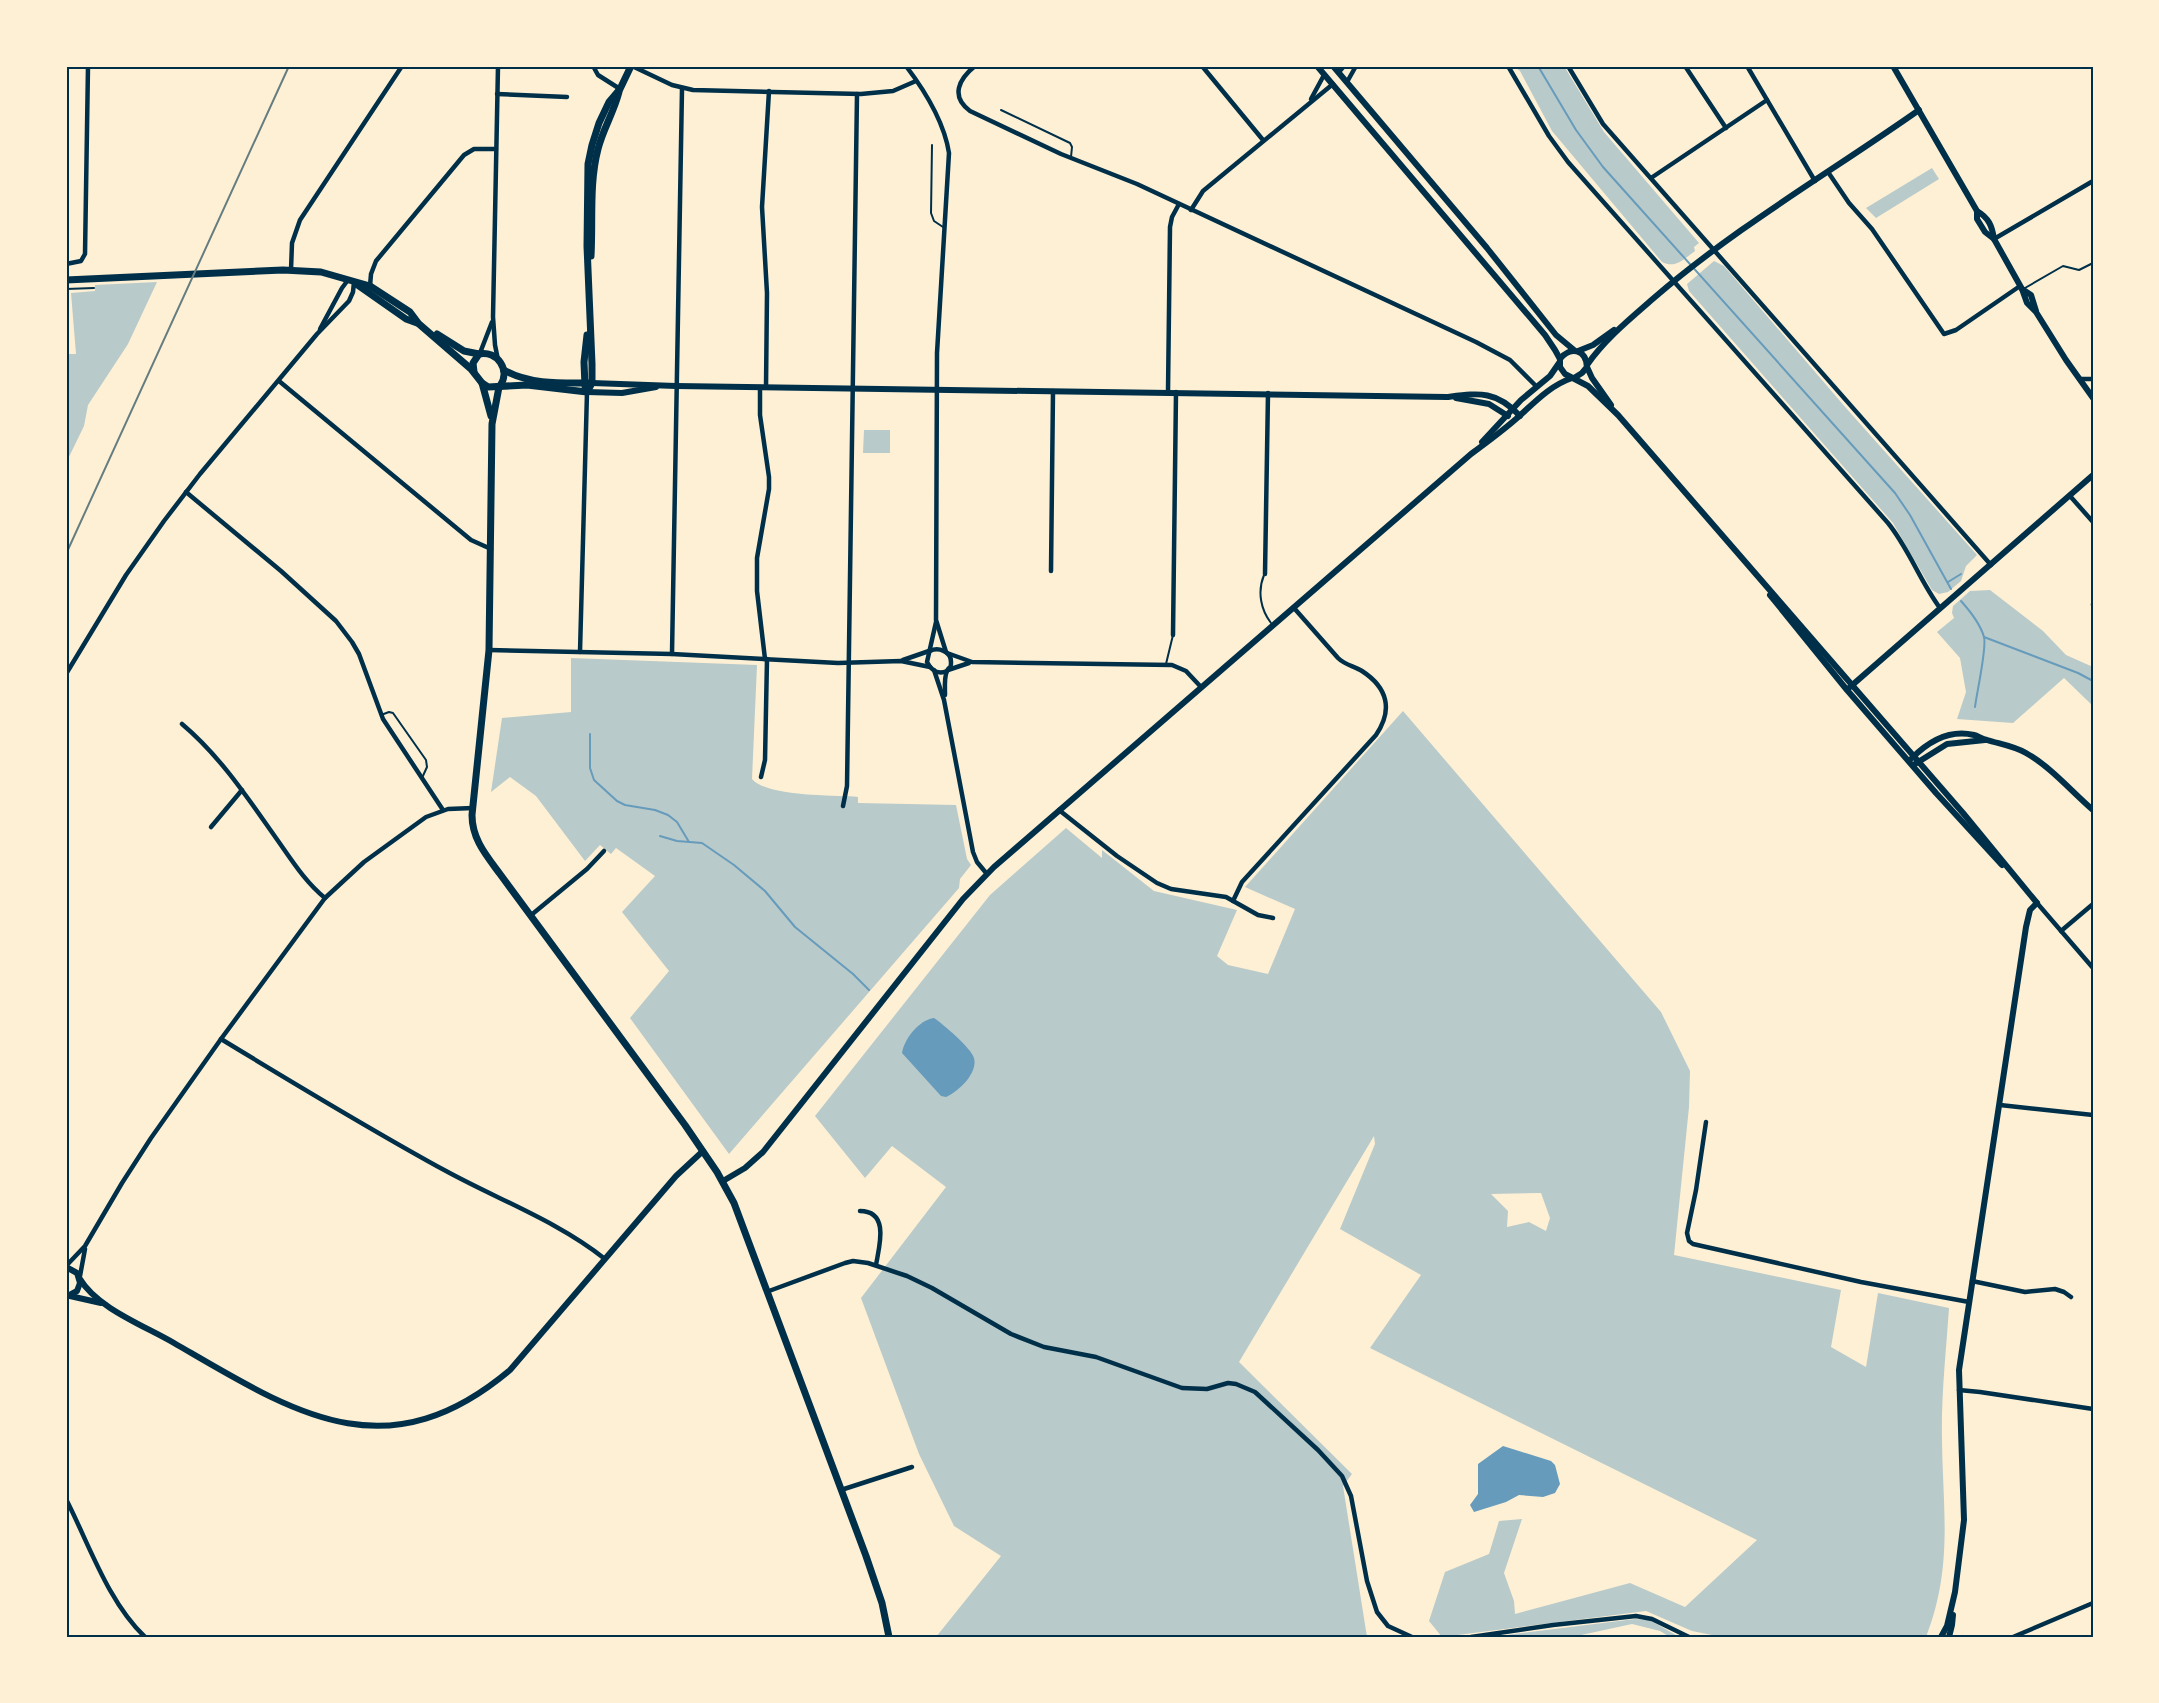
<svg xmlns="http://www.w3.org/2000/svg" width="2159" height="1703" font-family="'Exo 2',sans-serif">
  <rect width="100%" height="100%" fill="#fdf0d5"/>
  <!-- green -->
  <g fill="#b9caca" fill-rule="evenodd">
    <path d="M1513 66H1564L1604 132 1699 243 1694 247 1695 251C1684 259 1675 269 1662 262L1552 131 1520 71Z"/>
    <path d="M1932 168 1939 179 1876 218 1866 208Z"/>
    <path d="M1714 261 1724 266 1846 408 1977 555 1966 566 1961 581 1948 592 1939 594 1932 590 1893 523 1689 291 1687 284Z"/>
    <path d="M157 282 128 344 88 405 84 426 66 463V354H76L71 293 95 291V285Z"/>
    <path d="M864 430H890V453H863Z"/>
    <path d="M1990 590 2043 631 2066 655 2093 667V706L2064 678 2013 723 1957 719 1966 692 1960 658 1937 632 1954 618 1952 613 1953 606 1970 591Z"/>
    <path d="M571 658 757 665 752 779C767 797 834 795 858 797V803L956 805 967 859 971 865 960 879 959 888 729 1154 630 1018 669 971 622 912 655 876 616 848 611 854 600 845 585 861 536 796 510 777 491 792 502 718 571 712Z"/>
    <path d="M1403 711 1661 1012 1690 1071 1689 1107 1674 1255 1841 1290 1831 1347 1866 1367 1878 1293 1949 1308C1946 1352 1941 1397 1942 1441 1943 1512 1953 1568 1926 1637H1722L1692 1631 1646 1611 1442 1637 1429 1621 1445 1572 1489 1554 1499 1521 1522 1519 1504 1573 1514 1601 1515 1614 1630 1583 1685 1607 1757 1540 1370 1348 1421 1275 1340 1229 1375 1144 1374 1136 1239 1362 1352 1474 1343 1486 1367 1637H936L1001 1556 954 1526 919 1454 861 1298 946 1187 892 1146 865 1178 815 1116 990 895 1066 828 1102 858V850L1154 891 1237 910 1217 956 1228 965 1268 974 1295 909 1245 887ZM1541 1193 1550 1218 1546 1231 1529 1222 1507 1227 1508 1211 1491 1194Z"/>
    <path d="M1635 1619 1650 1620 1679 1637H1670L1660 1631 1632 1624 1572 1637H1490Z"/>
  </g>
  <!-- water -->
  <g fill="#669bbc">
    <path d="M934 1018C943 1024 971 1048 974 1058 978 1073 959 1091 946 1097L941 1096 902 1053C904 1039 919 1020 934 1018Z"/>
    <path d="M1503 1446 1551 1461 1555 1465 1560 1484 1555 1493 1543 1497 1519 1495 1506 1502 1474 1512 1470 1505 1478 1494V1464Z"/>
  </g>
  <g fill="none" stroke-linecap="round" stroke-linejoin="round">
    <!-- stream -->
    <g stroke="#669bbc" stroke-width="2">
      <path d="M1538 66 1576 130 1603 167 1895 493 1910 515 1951 589"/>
      <path d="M1948 582 1961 574"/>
      <path d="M1961 601C1970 611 1980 623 1984 637 1987 648 1977 691 1975 707"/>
      <path d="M1984 637 2078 673 2093 681"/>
      <path d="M590 734V768L594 780 617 801 625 805 655 810 668 815 677 822 689 842"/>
      <path d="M660 836 677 841 702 843 734 865 765 891 795 927 853 974 869 990"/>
    </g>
    <!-- service -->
    <g stroke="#003049" stroke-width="2">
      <path d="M1001 110 1070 143 1072 147 1071 157"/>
      <path d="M932 145 931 213 934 221 943 227"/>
      <path d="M2025 288 2063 266 2079 270 2093 263"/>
      <path d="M66 289 94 288"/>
      <path d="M1264 575C1257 592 1261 610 1271 623"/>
      <path d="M1166 664 1173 635"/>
      <path d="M381 715 389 712 393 713 426 760 427 767 422 778"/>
    </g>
    <!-- minor -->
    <g stroke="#003049" stroke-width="4.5">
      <path d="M498 66 493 317 495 345 498 360"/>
      <path d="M593 66 598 75 620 89"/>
      <path d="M632 66 672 85 693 90 861 94 893 91 916 81"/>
      <path d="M906 66C925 91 944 121 949 153L937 353 936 620 946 652"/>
      <path d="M975 66C959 79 950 96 970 111L1061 154 1137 184 1476 342 1510 360 1537 387"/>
      <path d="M1202 66 1263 140"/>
      <path d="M1508 66 1549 136 1568 162 1888 523C1909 549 1920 581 1940 608"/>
      <path d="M1568 66 1603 124 1991 565"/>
      <path d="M1685 66 1726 128"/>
      <path d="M1747 66 1815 181"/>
      <path d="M1339 72 1344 66"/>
      <path d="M1347 82 1356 66"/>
      <path d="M497 94 567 97"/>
      <path d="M1311 99 1324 75"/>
      <path d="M1828 172 1849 203 1872 229 1944 334 1956 330 2020 286"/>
      <path d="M1651 178 1767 100"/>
      <path d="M1191 210 1203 191 1333 84"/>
      <path d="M1994 239 2093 181"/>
      <path d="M66 264 81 261 85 254 88 66"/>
      <path d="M291 270 292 243 300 220 402 66"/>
      <path d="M370 286 371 274 376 261 464 155 474 149H496"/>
      <path d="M320 329 342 288 348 280"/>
      <path d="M480 353 492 322"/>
      <path d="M2079 379H2093"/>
      <path d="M279 381 471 540 491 549"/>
      <path d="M760 387V415L769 477V489L757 558V591L765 659"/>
      <path d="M766 387 767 293 762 207 769 91"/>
      <path d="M1168 392 1170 227 1172 217 1179 204"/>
      <path d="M186 492 281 571 336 621 352 642 359 654 383 719 443 810"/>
      <path d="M2070 496 2093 522"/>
      <path d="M1051 571 1053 391"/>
      <path d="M1265 574 1268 393"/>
      <path d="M2093 605V604"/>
      <path d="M936 622 927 662C931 670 938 675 947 671"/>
      <path d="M1173 635 1176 392"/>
      <path d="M489 650 672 654 838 663 901 661 930 667"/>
      <path d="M930 651C938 647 951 651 951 662 951 670 950 665 947 671 944 677 945 688 945 695"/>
      <path d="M580 652 587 392"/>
      <path d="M947 653 972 662 1172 665 1186 671 1201 687"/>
      <path d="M672 654 682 89"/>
      <path d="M903 660 929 651"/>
      <path d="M934 670 944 700 973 852 977 862 987 874"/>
      <path d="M948 670 969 663"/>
      <path d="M66 674 126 575 164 521 200 474 317 334 349 301 353 292 354 282"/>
      <path d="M182 724C220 756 247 797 276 838 291 859 305 882 325 898"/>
      <path d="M761 777 765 760 767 659"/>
      <path d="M843 806 847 786 857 94"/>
      <path d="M1059 810 1117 856 1157 883 1171 889 1226 897 1258 915 1273 918"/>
      <path d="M211 827 242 790"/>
      <path d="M1233 901 1242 882 1376 735C1393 710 1388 688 1362 671 1354 666 1345 665 1338 658L1294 608"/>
      <path d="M2037 903 2093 968"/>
      <path d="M530 916 587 869 604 851"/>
      <path d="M2061 931 2093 904"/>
      <path d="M221 1039C295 1084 369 1129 446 1171 499 1200 557 1221 605 1259"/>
      <path d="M2000 1105 2093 1115"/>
      <path d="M1706 1122 1696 1190 1687 1233 1689 1241 1693 1244 1861 1282 1969 1302"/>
      <path d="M860 1211C890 1211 879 1247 876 1265"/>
      <path d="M66 1266 85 1246 122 1183 151 1138 221 1039 325 898 364 862 426 817 448 809 473 808"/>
      <path d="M80 1276 85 1249"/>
      <path d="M1972 1281 2025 1292 2055 1289 2064 1292 2071 1297"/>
      <path d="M769 1291 845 1263 853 1261 868 1263 907 1276 932 1288 1011 1334 1044 1347 1096 1357 1182 1388 1207 1389 1228 1383 1236 1384 1255 1392 1318 1450 1342 1476 1351 1496 1367 1581 1377 1612 1388 1626 1412 1637"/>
      <path d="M1959 1390 1980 1392 2093 1409"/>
      <path d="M841 1490 912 1467"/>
      <path d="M66 1499C89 1544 108 1602 145 1637"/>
      <path d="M1471 1637 1553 1625 1636 1616 1652 1619 1689 1637"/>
      <path d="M2013 1637 2093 1603"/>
    </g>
    <!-- tertiary -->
    <g stroke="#003049" stroke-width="6">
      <path d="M1317 66 1545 335 1555 350 1560 359V367L1565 374 1588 386 1618 415 1963 813 2037 903"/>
      <path d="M1333 66 1487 248 1556 335 1574 350"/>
      <path d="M1893 66 1977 211V219L1985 232 1994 239 2022 289 2027 303 2036 312 2066 360 2093 398"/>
      <path d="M1977 211C1989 218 1992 226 1994 239"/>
      <path d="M2022 289 2031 295 2036 311"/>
      <path d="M1578 351 1593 345 1614 330"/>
      <path d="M1560 359C1570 346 1586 349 1587 367L1582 373 1574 378"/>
      <path d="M1587 365C1605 339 1631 318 1655 297 1736 227 1831 172 1919 110"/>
      <path d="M1587 367 1592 378 1611 405"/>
      <path d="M592 383 676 386 1447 397C1479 393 1496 390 1520 416"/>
      <path d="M587 392 622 393 656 387"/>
      <path d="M1456 398 1489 404 1508 416"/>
      <path d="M1482 442 1521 400 1550 376 1559 363"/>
      <path d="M1770 595 1847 690 1936 793 2002 865"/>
      <path d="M1850 687 2093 475"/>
      <path d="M1912 758C1929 741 1949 729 1974 735 1978 736 1982 739 1987 740 2000 744 2014 746 2026 753 2051 767 2071 791 2093 810"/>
      <path d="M1915 764 1947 744 1985 740"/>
      <path d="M723 1181 745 1168 763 1152 963 899 994 867 1471 454C1486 443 1501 432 1516 419 1534 403 1549 386 1572 378"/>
      <path d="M66 1267 77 1273 80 1283 77 1291 66 1297"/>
      <path d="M80 1279C97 1308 145 1326 174 1343 293 1412 385 1475 510 1370L676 1176 703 1151"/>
      <path d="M70 1296 101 1303"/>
      <path d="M1941 1637 1947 1626 1955 1592 1964 1520 1959 1370 2026 927 2030 910 2037 903"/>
      <path d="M1949 1637 1952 1625 1953 1615"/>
    </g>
    <!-- secondary -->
    <g stroke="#003049" stroke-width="7">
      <path d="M591 256C593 221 589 183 598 149 603 129 614 112 619 92"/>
      <path d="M66 280 283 270 321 272 370 286 410 312 419 324 471 369 482 383 488 387 527 385 587 392"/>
      <path d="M356 284 406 319 417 323"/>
      <path d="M437 334 464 351 479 354"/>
      <path d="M504 370C530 385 563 383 592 383"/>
      <path d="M474 372 473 363 479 354C497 350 511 370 500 386"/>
      <path d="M482 383 491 416"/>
      <path d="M585 386 584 362 587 335"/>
      <path d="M499 387 492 424 489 650 472 815C472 839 486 855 500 874L685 1125 717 1172 734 1203 866 1556 882 1603 889 1637"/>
      <path d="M587 392 592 383V364L587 246 588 164 592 145 599 123 609 102 620 89 631 66"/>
    </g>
    <!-- rail -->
    <path stroke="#657d81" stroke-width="2" d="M66 554 289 66"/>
  </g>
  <!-- border -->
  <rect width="2159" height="1703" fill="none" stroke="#fdf0d5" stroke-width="135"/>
  <rect x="68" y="68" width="2024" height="1568" fill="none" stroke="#003049" stroke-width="2"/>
</svg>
